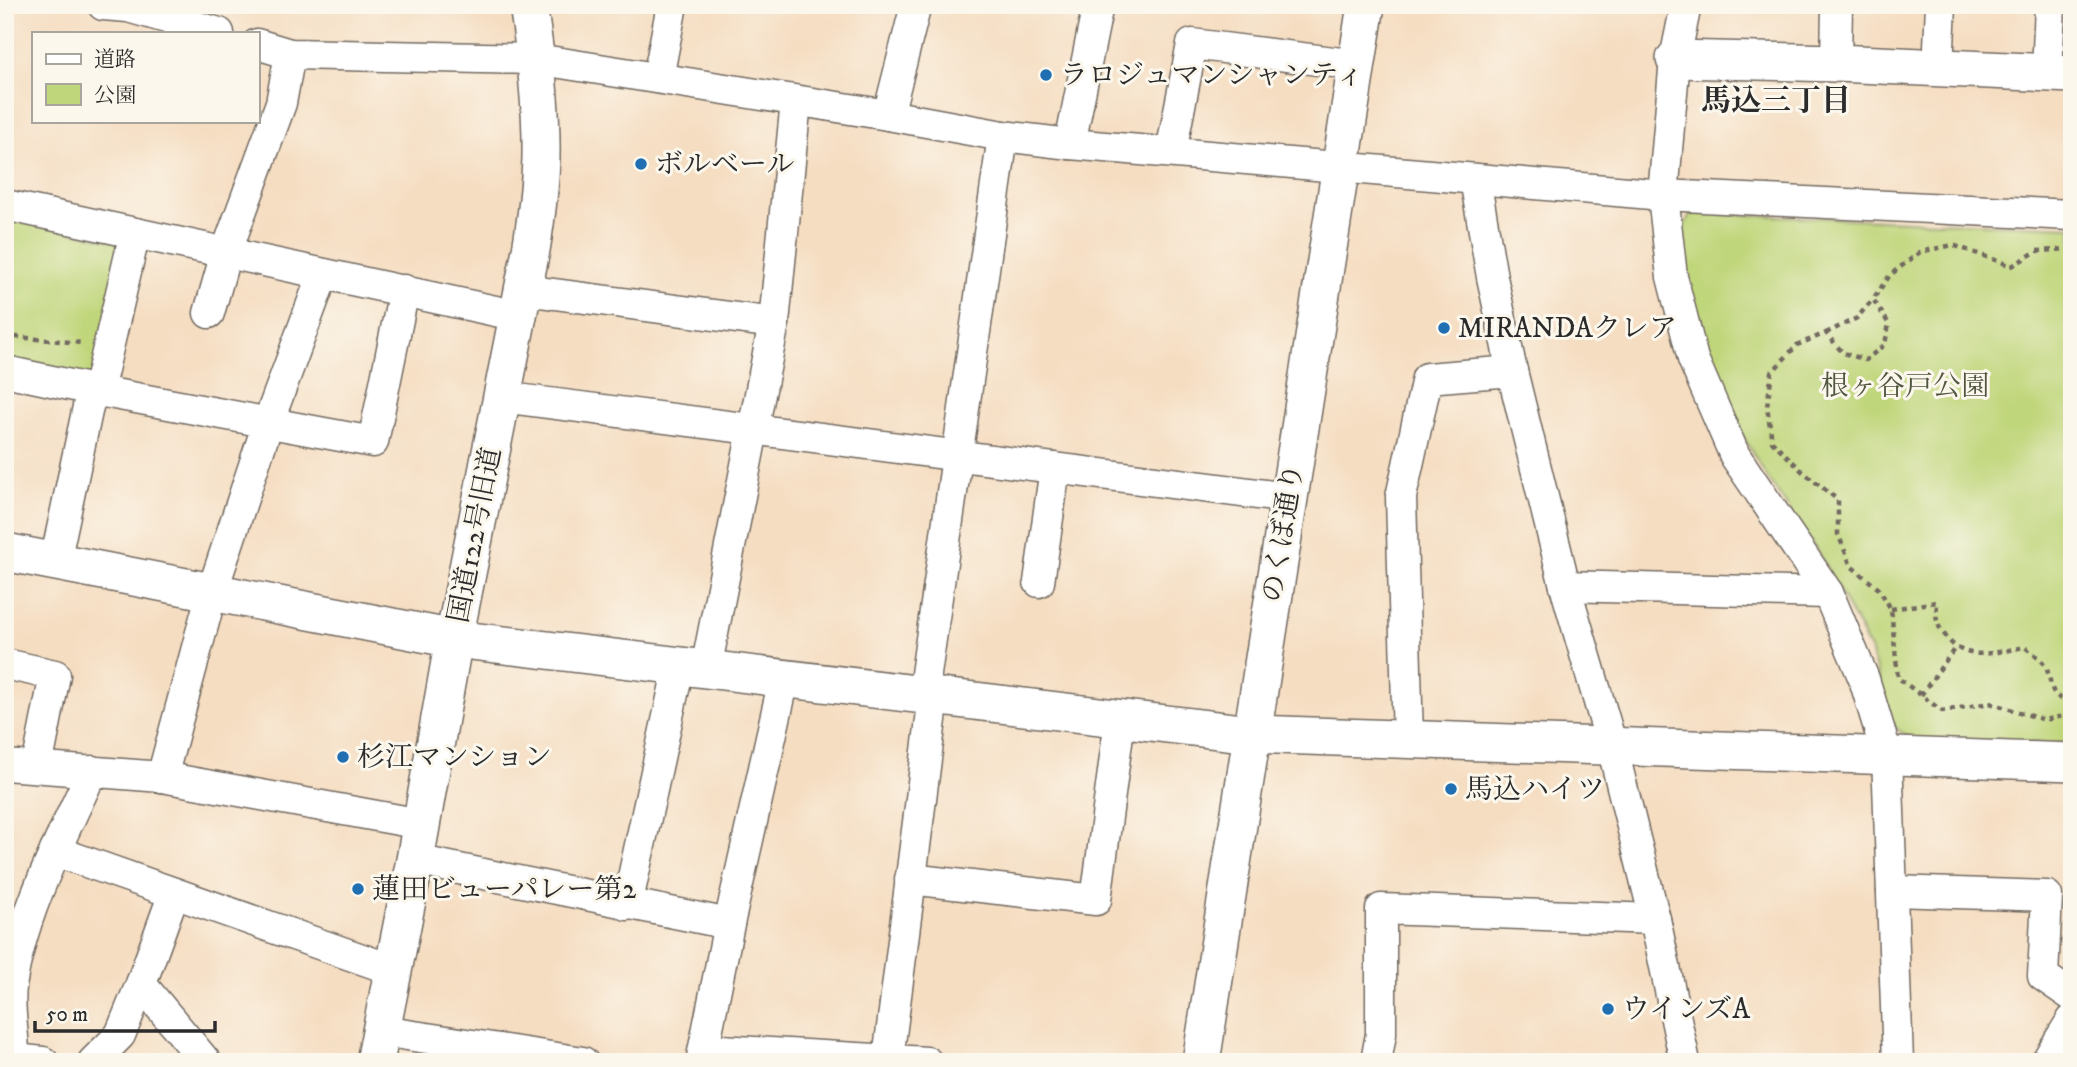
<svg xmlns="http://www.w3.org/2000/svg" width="2077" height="1067" font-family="'IM FELL DW Pica','Noto Serif JP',serif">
  <rect width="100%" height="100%" fill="#fbf7ec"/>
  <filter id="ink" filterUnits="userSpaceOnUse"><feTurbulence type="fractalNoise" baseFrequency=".0143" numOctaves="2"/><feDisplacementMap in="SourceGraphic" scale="14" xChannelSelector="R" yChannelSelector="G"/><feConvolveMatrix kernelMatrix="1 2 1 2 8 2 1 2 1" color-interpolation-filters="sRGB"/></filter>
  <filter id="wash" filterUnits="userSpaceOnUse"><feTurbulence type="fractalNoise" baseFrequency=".00686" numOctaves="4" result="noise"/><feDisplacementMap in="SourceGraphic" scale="28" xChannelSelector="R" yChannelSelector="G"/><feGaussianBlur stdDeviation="1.57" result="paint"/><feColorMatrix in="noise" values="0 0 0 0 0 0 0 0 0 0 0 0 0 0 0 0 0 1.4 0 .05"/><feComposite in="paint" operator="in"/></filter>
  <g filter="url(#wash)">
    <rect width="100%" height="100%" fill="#f5ddc1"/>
    <!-- green -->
    <g fill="#c0d67a" stroke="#768052" stroke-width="2">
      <path d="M1692 213 2072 227V744L1913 740 1893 726 1870 649 1820 555 1765 474 1715 388 1693 330 1682 228Z"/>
      <path d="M5 218 126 243 93 378 5 360Z"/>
    </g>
  </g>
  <g filter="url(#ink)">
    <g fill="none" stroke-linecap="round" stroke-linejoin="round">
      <!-- minor casing -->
      <g stroke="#726960" stroke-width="33">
        <g id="minor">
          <path d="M103 5 128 7 219 33"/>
          <path d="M1686 5 1675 59 1663 195 1672 277 1693 359 1735 456 1828 593 1864 679 1887 755 1898 1062"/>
          <path d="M257 44 290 54 536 59 888 115 1003 136 1070 144 1663 195 2072 215"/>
          <path d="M1836 63 1837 5"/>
          <path d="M1938 68 1941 5"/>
          <path d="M2047 73 2050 5"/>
          <path d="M658 78 672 5"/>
          <path d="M888 115 916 5"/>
          <path d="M1070 144 1098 5"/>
          <path d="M1171 152 1192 44 1357 65"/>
          <path d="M1475 179 1492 277 1512 371 1565 586 1612 746 1655 919 1685 1062"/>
          <path d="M5 205 519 316"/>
          <path d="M524 290 774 323"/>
          <path d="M209 313 226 253 281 103 290 54"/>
          <path d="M5 371 98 391 373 442 404 290"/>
          <path d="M502 397 1288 498"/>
          <path d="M55 562 89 402 98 391 135 233"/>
          <path d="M1039 582 1055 468"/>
          <path d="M1565 586 1828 593"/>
          <path d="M5 664 55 675 37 767"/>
          <path d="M706 669 774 323 796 101"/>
          <path d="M923 695 1003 136"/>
          <path d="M1408 739 1401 497 1427 378 1512 371"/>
          <path d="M5 765 162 777 421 824"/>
          <path d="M162 777 212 592 268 423 323 274"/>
          <path d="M55 851 393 970"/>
          <path d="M415 860 729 924"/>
          <path d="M910 879 1096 900 1120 719"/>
          <path d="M1892 891 2047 896 2043 976 2072 996"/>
          <path d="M627 905 679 666"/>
          <path d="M141 984 206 1062"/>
          <path d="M381 1031 583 1062"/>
          <path d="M704 1049 927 1062"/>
          <path d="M5 1058 43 1062"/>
          <path d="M888 1059 934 696"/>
          <path d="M14 1062C15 1037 8 1011 11 987 22 911 61 840 92 771"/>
          <path d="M93 1062 120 1035 141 984 174 893"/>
          <path d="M701 1062 729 924 784 679"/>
          <path d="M1376 1062 1381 1034V909L1655 919"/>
          <path d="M2046 1062 2072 1020"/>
        </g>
      </g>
      <!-- tertiary casing -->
      <g stroke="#726960" stroke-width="40">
        <g id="tertiary">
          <path d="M1675 59 1836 63 2072 74"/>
          <path d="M5 552 454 639 1251 734 2072 762"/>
          <path d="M375 1062 415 860 454 639 531 250C536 220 540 189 541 158 542 106 536 56 528 5"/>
          <path d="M1201 1062 1366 5"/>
        </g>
      </g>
      <!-- path -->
      <g stroke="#726960" stroke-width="4.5" stroke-dasharray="5 5" stroke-linecap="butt">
        <path d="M2072 249 2037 251 2012 266 1953 245 1920 252 1890 275 1873 299 1889 324 1885 344 1866 360 1843 353 1826 333 1797 345 1772 372 1767 406 1772 441 1803 472 1838 500V534L1851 566 1879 589 1891 609 1898 678 1942 711 1990 703 2045 720 2072 714"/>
        <path d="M1826 333 1857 318 1873 299"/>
        <path d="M5 336 82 343"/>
        <path d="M1891 609 1937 602C1936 622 1935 622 1947 638 1967 664 1997 651 2025 647 2032 653 2043 660 2046 667 2054 687 2047 696 2072 703"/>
        <path d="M1921 695 1955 648"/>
      </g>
      <!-- minor -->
      <use href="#minor" stroke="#fff" stroke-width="30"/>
      <!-- tertiary -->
      <use href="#tertiary" stroke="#fff" stroke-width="37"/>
    </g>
  </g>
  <!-- markers -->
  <g fill="#1f6fb2" stroke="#fbf7ec" stroke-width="2.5">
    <circle cx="1046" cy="75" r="7"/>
    <circle cx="641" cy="164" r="7"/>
    <circle cx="1444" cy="328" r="7"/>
    <circle cx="343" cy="757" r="7"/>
    <circle cx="1451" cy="789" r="7"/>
    <circle cx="358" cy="889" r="7"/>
    <circle cx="1608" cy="1009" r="7"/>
  </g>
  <g text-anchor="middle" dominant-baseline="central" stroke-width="6" stroke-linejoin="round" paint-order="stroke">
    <!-- poi labels -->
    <g font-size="28" fill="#2b2b2b" stroke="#fbf7ec" text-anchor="start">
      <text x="1060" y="75">ラロジュマンシャンティ</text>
      <text x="655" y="164">ボルベール</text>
      <text x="1458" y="328">MIRANDAクレア</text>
      <text x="357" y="757">杉江マンション</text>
      <text x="1465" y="789">馬込ハイツ</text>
      <text x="372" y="889">蓮田ビューパレー第2</text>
      <text x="1622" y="1009">ウインズA</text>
    </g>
    <!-- park labels -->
    <g font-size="28" fill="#50563f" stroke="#fbf7ec">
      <text x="1905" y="386">根ヶ谷戸公園</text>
    </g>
    <!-- street labels -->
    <g font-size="28" fill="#2b2b2b" stroke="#fbf7ec">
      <text transform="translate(1283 533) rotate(-81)">のくぼ通り</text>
      <text transform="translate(475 535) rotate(-79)">国道122号旧道</text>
    </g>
    <!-- neighbourhood labels -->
    <g font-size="30" font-weight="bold" fill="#2b2b2b" stroke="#fbf7ec">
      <text x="1776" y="101">馬込三丁目</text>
    </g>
  </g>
  <!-- margin -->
  <rect width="2077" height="1067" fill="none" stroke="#fbf7ec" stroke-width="28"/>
  <!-- legend -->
  <rect x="32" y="32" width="228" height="91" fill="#fbf7ec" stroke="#a8a59f" stroke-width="2"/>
  <rect x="46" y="54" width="35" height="10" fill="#ffffff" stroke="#a8a59f" stroke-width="2"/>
  <text x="94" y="66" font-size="21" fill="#2b2b2b">道路</text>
  <rect x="46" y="84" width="35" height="21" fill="#c0d67a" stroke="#a8a59f" stroke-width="2"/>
  <text x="94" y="102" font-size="21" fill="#2b2b2b">公園</text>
  <!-- scale -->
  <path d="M35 1021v10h180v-10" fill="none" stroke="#2b2b2b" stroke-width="3.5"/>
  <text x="46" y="1021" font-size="21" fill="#2b2b2b" stroke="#fbf7ec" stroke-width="5" paint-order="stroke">50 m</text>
</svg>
